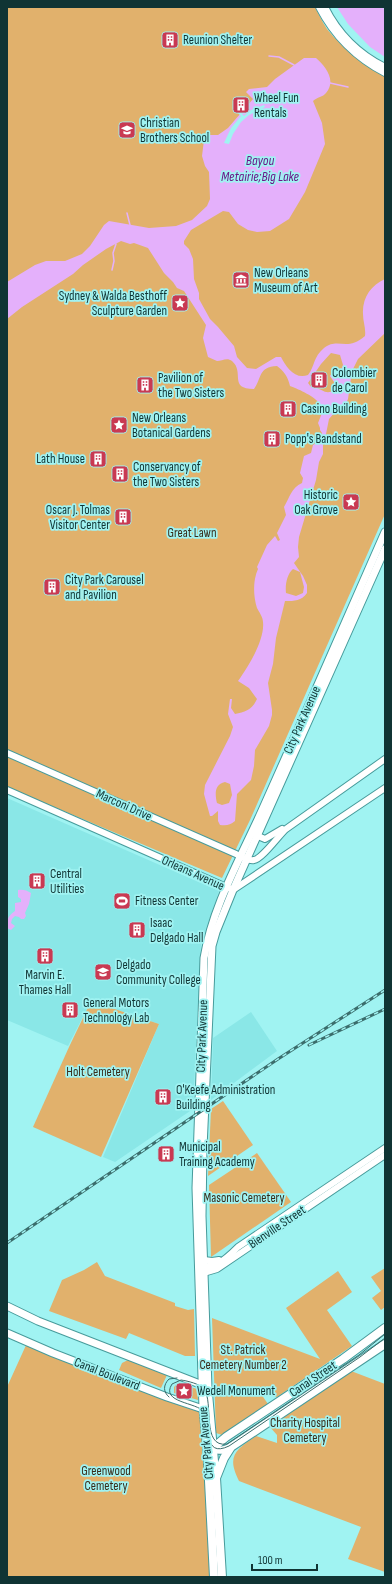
<svg xmlns="http://www.w3.org/2000/svg" width="392" height="1584" font-family="'Sofia Sans Condensed',sans-serif">
  <rect width="100%" height="100%" fill="#a0f3f2"/>
  <!-- built -->
  <g fill="#8ae7e7">
    <path d="M7 798 219 891 201 943 193 1109 115 1162 103 1157 159 1024 91 1001 68 1046 7 1020Z"/>
    <path d="M251 1012 277 1051 211 1100 213 1038Z"/>
  </g>
  <!-- green -->
  <g fill="#e1b16c">
    <path d="M7 7H315C319 14 322 22 327 29 342 48 364 64 385 75V514L250 820 222 878 7 787Z"/>
    <path d="M91 1001 159 1024 101 1157 33 1127 69 1047Z"/>
    <path d="M223 1101 253 1145 208 1176 211 1109Z"/>
    <path d="M257 1153 291 1202 211 1257 209 1185Z"/>
    <path d="M97 1262 105 1276 175 1303V1306L188 1310 194 1309 195 1356H185L129 1333 126 1339 49 1311 62 1280 84 1270Z"/>
    <path d="M385 1268V1307L381 1310 372 1298 381 1291 371 1277Z"/>
    <path d="M338 1271 352 1292 327 1310 352 1346 277 1397 259 1391 268 1404 222 1435 216 1433 212 1318 320 1359 286 1308Z"/>
    <path d="M27 1343 203 1409 202 1456 208 1457 214 1577H7V1387Z"/>
    <path d="M128 1360 167 1375 161 1388 119 1370 122 1363Z"/>
    <path d="M351 1371 385 1384V1572L348 1559 361 1527 239 1481C226 1455 236 1450 256 1436L277 1443V1435L270 1427Z"/>
    <path d="M178 1383 197 1389 198 1400 174 1393V1387Z"/>
  </g>
  <!-- water -->
  <g fill="#e4b0fb" fill-rule="evenodd">
    <path d="M337 7H382L385 10V57L370 47 348 24Z"/>
    <path d="M304 58H316C325 66 337 80 326 93 323 97 317 97 313 101L322 123 325 144 305 192 289 219 270 231 257 232 248 230 238 224 229 212 223 211 191 230 184 241V244L189 249 193 259 194 279 199 293V299L210 319 218 327 234 346 237 357 247 368 256 369 276 357H281C286 367 295 380 308 375 315 366 313 357 324 348 338 337 347 352 365 336 366 328 363 322 363 314 362 298 371 285 385 279V333L358 359 352 371 348 399 344 408 335 412 329 419 325 439 323 442V454L319 462 316 480 299 537 298 547 299 557 294 563 303 576 307 585V593C301 601 295 601 285 601L276 638 273 664 268 683 272 710V715L269 726 255 750 254 766 251 780 237 794 235 821C230 825 227 826 220 825L218 821V811L212 816H210L204 794 205 785 230 736 233 727 228 714 230 699H232L231 708 235 714C245 712 252 710 257 699L249 688 238 681C248 667 265 640 263 622 263 617 259 612 257 608 253 595 253 580 258 569L257 567 267 545 275 536 278 541 280 540 277 533 286 515 284 507C290 497 291 488 302 483L303 478 300 473 304 456 311 453 313 445C318 442 322 440 322 433L320 430V428L318 423 322 413C319 409 320 405 318 402 314 396 296 388 290 386 288 377 284 371 277 366 258 367 262 378 254 389 228 389 245 372 232 361 227 357 222 361 217 361 214 360 211 358 208 357L203 338 206 325 184 291 177 288 173 282 164 273 148 248 134 243 130 244 121 241 106 249 83 265 73 274 22 307 7 319V282L35 265 46 261H65L82 254 90 246 104 225 109 221 149 228 176 226 192 220 207 206 210 199 209 172 205 166 202 156 204 140 210 135H218L228 128 253 99 246 92 249 89 267 87 275 79ZM331 353 340 355 343 365 341 370H334L330 376 336 385V389C326 396 324 390 314 387 308 385 312 388 308 383L321 364ZM293 569 300 572 304 587 303 593 296 596 286 593C285 585 287 574 293 569ZM225 782 230 784 232 795 229 803 222 805 217 803C215 795 214 784 225 782Z"/>
    <path d="M18 890C22 889 27 890 31 893L29 904 25 913 26 916 24 919H21L19 917 15 916 12 919 11 923 15 926 11 930 7 928C7 919 7 917 15 911V903L21 902V899L18 897Z"/>
  </g>
  <!-- pier -->
  <path fill="#a0f3f2" d="M264 105 265 107 249 115 241 122 233 134 229 144 224 143 231 128 241 116 238 113 240 112 244 116 251 110Z"/>
  <g fill="none" stroke-linecap="round" stroke-linejoin="round">
    <!-- stream -->
    <g stroke="#e4b0fb" stroke-width="1.5">
      <path d="M269 56 279 57 294 65"/>
      <path d="M330 83 348 87"/>
      <path d="M127 213 130 225"/>
      <path d="M112 270 114 261 113 253 116 244"/>
    </g>
    <!-- tertiary casing -->
    <g stroke="#479b9b" stroke-width="8">
      <g id="tertiary">
        <path d="M319 7C334 36 356 58 385 73"/>
        <path d="M325 7C338 33 359 54 385 67"/>
        <path d="M7 753 236 854C241 857 248 861 254 860 262 859 279 835 286 829L385 759"/>
        <path d="M7 790 233 890 385 788"/>
        <path d="M258 836 265 839 282 829"/>
        <path d="M204 1260 212 1261 219 1260"/>
        <path d="M201 1270C205 1265 211 1266 217 1264 225 1260 232 1253 238 1247L385 1148"/>
        <path d="M200 1274 217 1269 385 1155"/>
      </g>
    </g>
    <!-- secondary casing -->
    <g stroke="#479b9b" stroke-width="9">
      <g id="secondary">
        <path d="M7 1306 38 1321 205 1386"/>
        <path d="M7 1333 53 1353 167 1397 206 1410"/>
        <path d="M211 1447C217 1453 225 1450 231 1447"/>
        <path d="M208 1461 203 1409 196 1188 204 958C213 904 242 856 264 806 305 715 345 623 385 532"/>
        <path d="M216 1478 208 1388 202 1216 203 1148 212 946 216 932 233 890 385 549"/>
      </g>
    </g>
    <!-- primary casing -->
    <g stroke="#479b9b" stroke-width="10">
      <g id="primary">
        <path d="M214 1577 208 1462 214 1447 226 1437 343 1359 385 1328"/>
        <path d="M222 1577 216 1478 224 1458 231 1447 385 1344"/>
      </g>
    </g>
    <!-- tertiary -->
    <use href="#tertiary" stroke="#fff" stroke-width="6"/>
    <!-- secondary -->
    <use href="#secondary" stroke="#fff" stroke-width="7"/>
    <!-- primary -->
    <use href="#primary" stroke="#fff" stroke-width="8"/>
    <!-- tram -->
    <g stroke="#3b6d6c" stroke-width="1">
      <path d="M385 1334 359 1355 227 1444C201 1448 214 1402 204 1389 200 1384 188 1381 181 1380L172 1384C160 1403 197 1402 204 1412 211 1423 202 1459 229 1446L360 1357 385 1338"/>
      <path d="M169 1397C163 1392 163 1385 169 1379L177 1378"/>
    </g>
    <!-- rail casing -->
    <g stroke="#3b6d6c" stroke-width="3">
      <g id="rail">
        <path d="M309 1045 385 1009"/>
        <path d="M7 1243 278 1059 385 990"/>
      </g>
    </g>
    <!-- rail -->
    <use href="#rail" stroke="#a0f3f2" stroke-width="1.5" stroke-dasharray="4.5" stroke-linecap="butt"/>
  </g>
  <!-- icons -->
  <defs>
    <g id="building-square" transform="scale(0.9)"><rect x="-9" y="-9" width="18" height="18" rx="4" fill="#c93952" stroke="#a0f3f2"/><path d="M-4-6H4V6H1V3H-1V6H-4ZM-2.5-4.3h1.7v1.8h-1.7ZM.8-4.3h1.7v1.8H.8ZM-2.5-1h1.7V.8h-1.7ZM.8-1h1.7V.8H.8Z" fill="#fff"/></g>
    <g id="school-square" transform="scale(0.9)"><rect x="-9" y="-9" width="18" height="18" rx="4" fill="#c93952" stroke="#a0f3f2"/><path d="M0-5L7-2L0 1L-7-2ZM-4 1L0 2.5L4 1V4Q0 6-4 4Z" fill="#fff"/></g>
    <g id="museum-square" transform="scale(0.9)"><rect x="-9" y="-9" width="18" height="18" rx="4" fill="#c93952" stroke="#a0f3f2"/><path d="M0-6L6-3V-2H-6V-3ZM-5-1h2V3h-2ZM-1-1h2V3h-2ZM3-1h2V3H3ZM-6 4H6V6H-6Z" fill="#fff"/></g>
    <g id="sight-square" transform="scale(0.9)"><rect x="-9" y="-9" width="18" height="18" rx="4" fill="#c93952" stroke="#a0f3f2"/><path d="M0-6L1.8-2.2L6-1.7L2.9 1.2L3.7 5.4L0 3.3L-3.7 5.4L-2.9 1.2L-6-1.7L-1.8-2.2Z" fill="#fff"/></g>
    <g id="stadium-square" transform="scale(0.9)"><rect x="-9" y="-9" width="18" height="18" rx="4" fill="#c93952" stroke="#a0f3f2"/><path d="M0-5a6.5 5 0 1 0 0 10a6.5 5 0 1 0 0-10ZM-3.5-1.8h7v3.6h-7Z" fill="#fff"/></g>
    <g id="university-square" transform="scale(0.9)"><rect x="-9" y="-9" width="18" height="18" rx="4" fill="#c93952" stroke="#a0f3f2"/><path d="M0-5L7-2L0 1L-7-2ZM-4 1L0 2.5L4 1V4Q0 6-4 4Z" fill="#fff"/></g>
  </defs>
  <g fill-rule="evenodd">
    <use href="#building-square" x="170" y="40"/>
    <use href="#building-square" x="241" y="105"/>
    <use href="#school-square" x="127" y="130"/>
    <use href="#museum-square" x="241" y="280"/>
    <use href="#sight-square" x="180" y="303"/>
    <use href="#building-square" x="319" y="380"/>
    <use href="#building-square" x="145" y="385"/>
    <use href="#building-square" x="288" y="409"/>
    <use href="#sight-square" x="119" y="425"/>
    <use href="#building-square" x="272" y="439"/>
    <use href="#building-square" x="98" y="459"/>
    <use href="#building-square" x="120" y="474"/>
    <use href="#sight-square" x="351" y="502"/>
    <use href="#building-square" x="123" y="517"/>
    <use href="#building-square" x="52" y="587"/>
    <use href="#building-square" x="37" y="881"/>
    <use href="#stadium-square" x="122" y="901"/>
    <use href="#building-square" x="137" y="930"/>
    <use href="#building-square" x="45" y="956"/>
    <use href="#university-square" x="103" y="972"/>
    <use href="#building-square" x="70" y="1010"/>
    <use href="#building-square" x="163" y="1097"/>
    <use href="#building-square" x="166" y="1154"/>
    <use href="#sight-square" x="184" y="1391"/>
  </g>
  <g text-anchor="middle" dominant-baseline="central" stroke-width="3.5" stroke-linejoin="round" paint-order="stroke">
    <!-- poi labels -->
    <g font-size="13" fill="#103434" stroke="#a0f3f2" text-anchor="start">
      <text x="183" y="40">Reunion Shelter</text>
      <text x="254" y="98">Wheel Fun<tspan x="254" dy="15">Rentals</tspan></text>
      <text x="140" y="123">Christian<tspan x="140" dy="15">Brothers School</tspan></text>
      <text x="254" y="273">New Orleans<tspan x="254" dy="15">Museum of Art</tspan></text>
      <text x="167" y="296" text-anchor="end">Sydney &amp; Walda Besthoff<tspan x="167" dy="15">Sculpture Garden</tspan></text>
      <text x="332" y="373">Colombier<tspan x="332" dy="15">de Carol</tspan></text>
      <text x="158" y="378">Pavilion of<tspan x="158" dy="15">the Two Sisters</tspan></text>
      <text x="301" y="409">Casino Building</text>
      <text x="132" y="418">New Orleans<tspan x="132" dy="15">Botanical Gardens</tspan></text>
      <text x="285" y="439">Popp's Bandstand</text>
      <text x="85" y="459" text-anchor="end">Lath House</text>
      <text x="133" y="467">Conservancy of<tspan x="133" dy="15">the Two Sisters</tspan></text>
      <text x="338" y="495" text-anchor="end">Historic<tspan x="338" dy="15">Oak Grove</tspan></text>
      <text x="110" y="510" text-anchor="end">Oscar J. Tolmas<tspan x="110" dy="15">Visitor Center</tspan></text>
      <text x="65" y="580">City Park Carousel<tspan x="65" dy="15">and Pavilion</tspan></text>
      <text x="50" y="874">Central<tspan x="50" dy="15">Utilities</tspan></text>
      <text x="135" y="901">Fitness Center</text>
      <text x="150" y="923">Isaac<tspan x="150" dy="15">Delgado Hall</tspan></text>
      <text x="116" y="965">Delgado<tspan x="116" dy="15">Community College</tspan></text>
      <text x="45" y="975" text-anchor="middle">Marvin E.<tspan x="45" dy="15">Thames Hall</tspan></text>
      <text x="83" y="1003">General Motors<tspan x="83" dy="15">Technology Lab</tspan></text>
      <text x="176" y="1090">O'Keefe Administration<tspan x="176" dy="15">Building</tspan></text>
      <text x="179" y="1147">Municipal<tspan x="179" dy="15">Training Academy</tspan></text>
      <text x="197" y="1391">Wedell Monument</text>
    </g>
    <!-- park labels -->
    <g font-size="13" fill="#392c1a" stroke="#a0f3f2">
      <text x="192" y="533">Great Lawn</text>
      <text x="98" y="1072">Holt Cemetery</text>
      <text x="244" y="1198">Masonic Cemetery</text>
      <text x="243" y="1350">St. Patrick<tspan x="243" dy="15">Cemetery Number 2</tspan></text>
      <text x="305" y="1423">Charity Hospital<tspan x="305" dy="15">Cemetery</tspan></text>
      <text x="106" y="1471">Greenwood<tspan x="106" dy="15">Cemetery</tspan></text>
    </g>
    <!-- street labels -->
    <g font-size="13" fill="#103434" stroke="#a0f3f2">
      <text transform="translate(302 720) rotate(-66)">City Park Avenue</text>
      <text transform="translate(124 805) rotate(24)">Marconi Drive</text>
      <text transform="translate(193 873) rotate(24)">Orleans Avenue</text>
      <text transform="translate(202 1036) rotate(-88)">City Park Avenue</text>
      <text transform="translate(277 1227) rotate(-34)">Bienville Street</text>
      <text transform="translate(107 1374) rotate(21)">Canal Boulevard</text>
      <text transform="translate(313 1379) rotate(-34)">Canal Street</text>
      <text transform="translate(206 1443) rotate(-95)">City Park Avenue</text>
    </g>
    <!-- water labels -->
    <g font-size="14" font-style="italic" fill="#6a1787" stroke="#a0f3f2">
      <text x="260" y="160">Bayou<tspan x="260" dy="16">Metairie;Big Lake</tspan></text>
    </g>
  </g>
  <!-- border -->
  <rect width="392" height="1584" fill="none" stroke="#103434" stroke-width="16"/>
  <!-- scale -->
  <path d="M252 1564v6h65v-6" fill="none" stroke="#103434" stroke-width="2"/>
  <text x="258" y="1564" font-size="12" fill="#103434" stroke="#a0f3f2" stroke-width="3" paint-order="stroke">100 m</text>
</svg>
